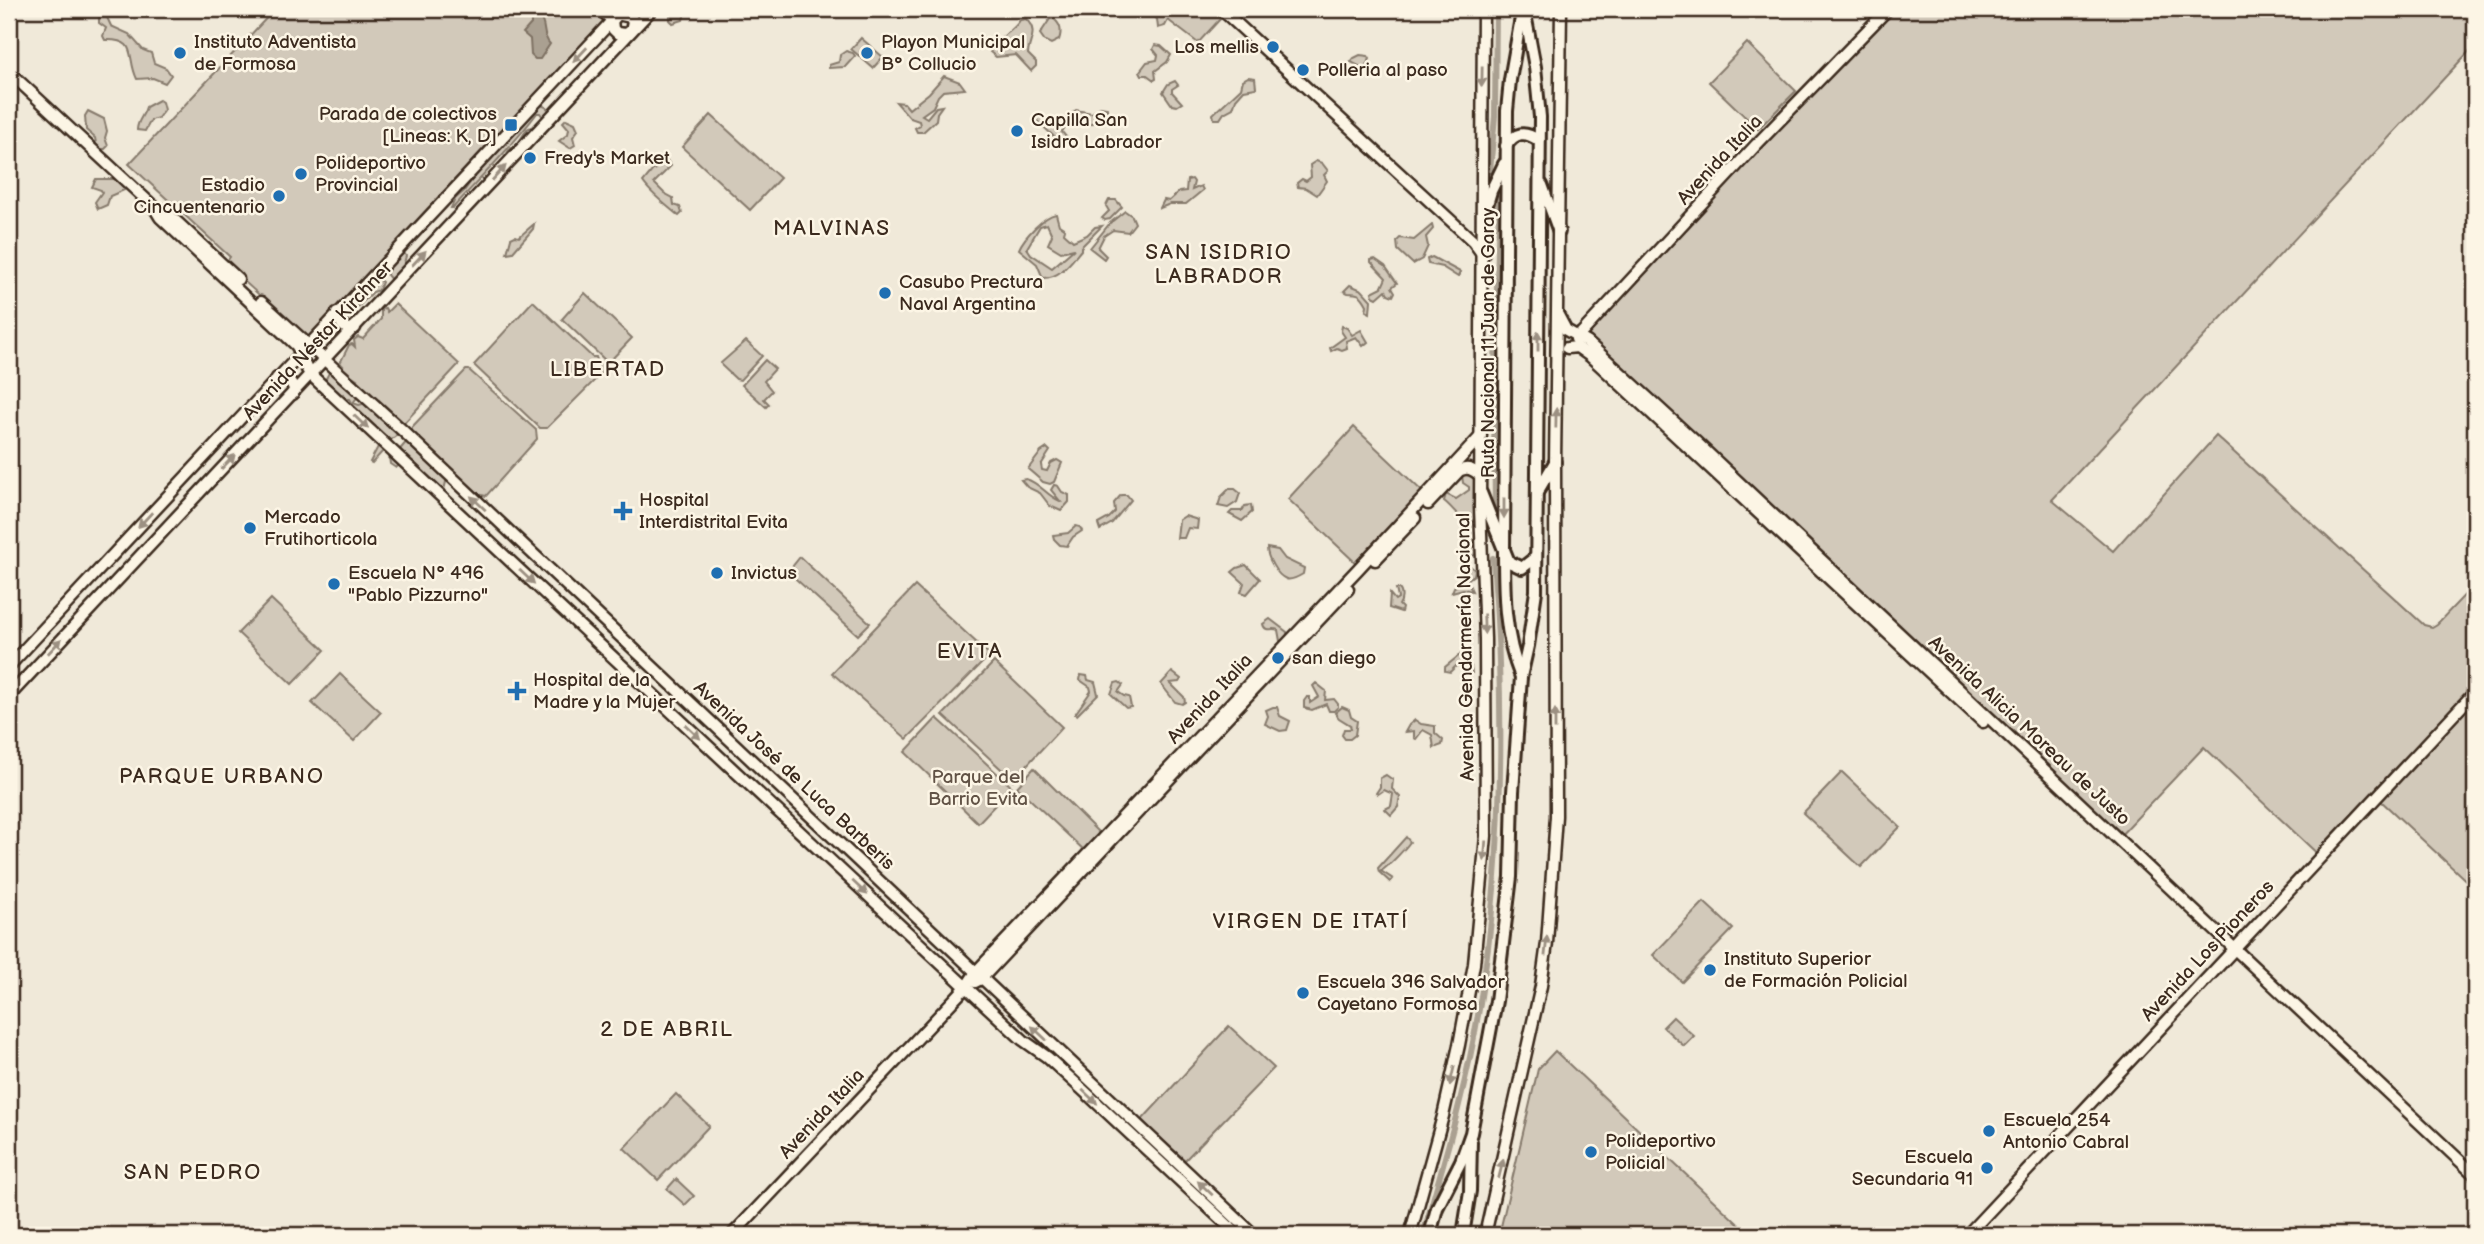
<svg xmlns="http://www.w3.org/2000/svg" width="2484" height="1244" font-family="'Balsamiq Sans',sans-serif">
  <rect width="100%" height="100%" fill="#f0e9d9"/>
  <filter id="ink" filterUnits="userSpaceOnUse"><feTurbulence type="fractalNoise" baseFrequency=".0143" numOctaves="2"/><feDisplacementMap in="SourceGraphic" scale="14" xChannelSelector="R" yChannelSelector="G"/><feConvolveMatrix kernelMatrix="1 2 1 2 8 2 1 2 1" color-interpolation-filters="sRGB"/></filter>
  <g filter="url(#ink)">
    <!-- green -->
    <g fill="#d2c9ba" stroke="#867a6c" stroke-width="2" fill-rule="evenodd">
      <path d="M86 9 104 11 111 26 129 34 143 50 151 53 154 63 166 68 171 75 165 83 153 78 137 79C126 57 139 39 105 40L103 36 106 28 99 23V16Z"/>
      <path d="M275 9H593L605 21 308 339 225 264 230 257 129 164Z"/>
      <path d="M670 9H686L683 20 673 23 670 20Z"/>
      <path d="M1137 9H1211L1221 18 1198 43 1168 20 1165 26 1158 28 1157 19 1150 15 1151 11 1142 16Z"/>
      <path d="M1895 9H2475V45L2052 500 2113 551 2216 436 2424 625 2432 627 2437 624 2475 584V889L2380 800 2324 860 2204 747 2118 838 1581 336Z"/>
      <path d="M1026 19C1039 32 1029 40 1028 54L1036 62V66L1031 71 1016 55 996 57 990 52C994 39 1013 33 1020 20Z"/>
      <path d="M1050 19H1054C1061 25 1062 31 1059 40L1051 44 1045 41 1040 34Z"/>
      <path d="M861 38 883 57 873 68 851 49Z"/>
      <path d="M1747 43 1796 91 1758 129 1709 82Z"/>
      <path d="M1155 45 1161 46 1171 55 1167 62 1155 71 1156 79 1154 80 1147 75H1142L1140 71 1147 62 1157 60 1158 55 1153 49Z"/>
      <path d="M846 51 853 53 855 56 845 67 829 68V65L839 62 840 55Z"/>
      <path d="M1360 55 1368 56 1370 59 1366 65V70L1362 72 1359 66 1351 62 1354 58Z"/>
      <path d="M944 76 960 82 965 89 943 91 938 96 933 107 922 115 927 118 936 107 942 106 937 113 936 120 923 132H917L915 128 920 125 919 121 910 118 896 102 904 103 909 109 929 93Z"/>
      <path d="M1248 77 1255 78 1256 88 1244 90 1236 99 1233 108 1224 113 1220 119H1214L1213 114 1241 88 1243 80Z"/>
      <path d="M1175 81 1178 85 1172 89V92L1182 103 1177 106 1172 105 1163 92 1168 84Z"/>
      <path d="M159 100 162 102 164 110 158 118 151 120 145 131 137 130C137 120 144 116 146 107Z"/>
      <path d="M541 105 546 107 550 111 543 117 540 113H537C512 147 482 176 453 208H451L455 199 464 191 482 166 513 136 526 118Z"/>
      <path d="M1100 107 1107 108V120H1099L1088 125 1084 121 1076 126 1065 127 1062 132 1067 138 1063 145 1034 118 1035 115 1047 118 1051 126 1060 124 1076 110 1092 113Z"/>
      <path d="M88 111 104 119 107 131 105 138 108 146 105 149H97L95 138 86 130 85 116Z"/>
      <path d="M711 115 780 178 750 210 682 147Z"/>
      <path d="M566 119 575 123 578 130 573 137 575 145 570 148 559 141 568 134 569 129 563 122Z"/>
      <path d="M533 126H538L456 212 462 203 504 159 509 150 517 145 527 129Z"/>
      <path d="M665 158 671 166 654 183 664 193 673 198 674 205 680 207 682 213 679 216C669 208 650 193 643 182L652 171 660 166V161Z"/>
      <path d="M1316 161 1322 163 1328 171 1324 175 1327 181 1317 195 1306 188 1298 187 1297 183 1302 179 1306 181 1311 177 1310 165Z"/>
      <path d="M96 179H119L124 184V190L110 196 107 205 98 209 95 202 102 192 101 190 92 187Z"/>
      <path d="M1192 179 1194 182 1192 190 1201 186 1203 190 1186 204H1170L1160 208 1164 200 1169 201 1179 192 1186 191 1187 180Z"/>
      <path d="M1109 200H1116L1122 207 1110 219 1105 220 1102 218 1109 211 1106 206Z"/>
      <path d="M1125 211 1132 216 1135 223 1128 232 1113 230 1104 236 1098 248 1106 256 1104 259 1090 248 1110 223Z"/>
      <path d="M1056 214 1059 225 1065 229 1064 233 1073 241 1087 235 1095 227 1102 226 1081 247V250C1071 262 1060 278 1043 278L1037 264 1019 249C1024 237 1044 216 1056 214ZM1047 224 1052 235 1048 244 1061 252 1074 249 1052 268 1031 254 1027 248 1040 226Z"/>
      <path d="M534 224 533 229 513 252 507 253 511 238 515 236 519 237Z"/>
      <path d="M1432 225 1433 229 1426 237 1428 246 1422 259 1413 264 1398 250 1397 241 1400 238 1414 240Z"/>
      <path d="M403 251 406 256 404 263H411L392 281 387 275V264Z"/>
      <path d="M1432 257 1460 272 1458 277 1442 267 1428 264 1427 259Z"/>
      <path d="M1375 259 1385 266 1397 283 1392 287 1395 292 1393 296 1388 294 1386 290 1377 298 1373 296 1372 292 1382 287 1386 278 1371 262V260Z"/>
      <path d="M378 279 382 282 379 290 373 292 357 308 360 297Z"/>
      <path d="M1350 285 1362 290 1371 300 1370 313 1366 311 1367 305C1361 294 1359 293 1348 293L1344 291Z"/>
      <path d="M585 293 632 338 608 363 562 319Z"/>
      <path d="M533 301 592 357H596L598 363 602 362 605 366 602 373 547 428H540L474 365Z"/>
      <path d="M395 304 459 364 404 423 379 400 376 402 355 382 357 379 341 369 343 366 340 363 349 345 352 344 355 347 354 340 358 337 363 339 381 319V309L385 308 387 312Z"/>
      <path d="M1342 326 1347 328 1352 335 1361 330 1368 342 1363 346 1356 337 1346 341 1347 348 1342 350 1337 348 1331 351 1330 348 1345 337 1341 331Z"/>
      <path d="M746 341 762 356 740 380 736 379 722 366 721 363Z"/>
      <path d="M765 360 775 369 764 381 772 391 764 399 769 404 766 407 742 385Z"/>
      <path d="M466 370H469L536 430 537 439 486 496C472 494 467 479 454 476L455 474 412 434V427Z"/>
      <path d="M330 371 348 383 351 391H355L358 396 353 403 359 405 366 403 398 429 396 436 388 442 384 450 372 463 370 462 379 445 348 409 352 403 350 399H345L343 394 338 396 323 384Z"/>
      <path d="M1354 427 1425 494 1358 565 1288 499Z"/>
      <path d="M407 441 447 478 443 494 418 467 401 463 396 468 390 464 389 456 398 452Z"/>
      <path d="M1047 448 1050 451 1041 465 1042 470 1047 471 1051 463 1057 460 1062 463 1054 482 1050 484 1043 482 1028 469 1041 452Z"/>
      <path d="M1467 474 1476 475C1477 488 1478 509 1475 520L1467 522C1457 516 1452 507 1444 501L1446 494 1456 499 1469 490V487L1463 483 1462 476Z"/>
      <path d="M1026 479C1040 483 1047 496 1060 501L1051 490 1054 485 1058 486 1062 492 1069 495V502L1061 511 1050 506 1040 493 1027 487 1021 480Z"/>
      <path d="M1229 489H1235L1240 493 1237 502 1228 508 1218 506 1221 497Z"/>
      <path d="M1121 495H1127L1131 500 1112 523 1100 530 1098 524 1109 518 1115 512 1114 503Z"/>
      <path d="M1251 505 1252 512 1242 521 1229 514 1232 511H1242L1245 506Z"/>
      <path d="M1185 516 1198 520 1197 529 1188 528 1184 538H1177L1179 520Z"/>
      <path d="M1076 526 1080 527 1082 531 1073 537 1067 546 1060 545 1054 539 1053 535 1068 533Z"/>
      <path d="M1471 541 1477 543 1476 554 1461 563 1459 559 1465 553 1467 543Z"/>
      <path d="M1267 548 1278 550 1285 559 1304 568 1303 574C1298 577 1291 581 1286 579 1276 575 1267 557 1267 548Z"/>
      <path d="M800 557 870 623 858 635 788 572Z"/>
      <path d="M1246 565 1260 579 1247 594 1241 592 1244 583 1232 572 1237 568Z"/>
      <path d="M1470 566 1475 570 1474 575 1467 580 1472 591 1463 589 1452 592 1454 587 1462 583Z"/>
      <path d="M915 586 990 655 907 739 832 673Z"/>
      <path d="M1396 589H1399C1403 593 1402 601 1399 605L1402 608 1401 612 1389 608 1390 594 1395 600 1398 598Z"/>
      <path d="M271 599 325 650 292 684 238 633Z"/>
      <path d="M1270 619 1287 632V641H1280L1278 630C1272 627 1265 633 1263 624Z"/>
      <path d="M1461 654 1471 666 1472 673 1468 674 1457 665 1450 672 1445 671V667Z"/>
      <path d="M994 662 1062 727 1013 780 943 715Z"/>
      <path d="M1172 672 1181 679 1179 682 1170 683 1184 697 1185 702 1182 704 1175 702 1161 684Z"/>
      <path d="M340 674 381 712 354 741 312 703Z"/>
      <path d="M1081 675 1087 676 1088 680 1095 682 1098 694 1077 715 1075 714 1091 691 1090 687 1080 680Z"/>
      <path d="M1119 682 1123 685 1118 692 1124 696 1129 697 1131 707 1126 708 1111 694 1115 683Z"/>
      <path d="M1316 683 1326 691 1325 700 1334 699 1338 704V707L1334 711H1329L1326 704 1312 710 1304 708V701L1307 697H1310V703L1319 697 1313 686Z"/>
      <path d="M1273 707H1277L1280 716 1290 721 1287 730 1280 731 1265 724 1268 716 1266 710Z"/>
      <path d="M1342 707 1349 710 1351 717 1357 721 1355 735 1350 739H1345L1342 735 1344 729H1351L1350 725 1339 718 1335 713Z"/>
      <path d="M937 718 1012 787 978 823 905 752Z"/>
      <path d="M1415 720 1421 724 1435 726V733L1443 740 1442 745 1434 748 1432 735 1423 730 1416 739 1414 738V731L1405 732 1409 725Z"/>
      <path d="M1034 768 1102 836 1086 852 1017 787Z"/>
      <path d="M1842 772 1900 827 1861 867 1803 813Z"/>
      <path d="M1386 775 1393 780 1392 789 1400 797 1398 807 1391 815 1385 809 1391 806 1393 794 1384 790 1378 794 1376 793 1380 787V778Z"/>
      <path d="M1406 837 1410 842C1404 850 1389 866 1381 871L1393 879 1390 882 1379 872 1378 868Z"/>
      <path d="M1704 902 1733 929 1682 982 1653 955Z"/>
      <path d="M1673 1017 1694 1036 1684 1046 1663 1027Z"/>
      <path d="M1229 1026 1274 1068 1185 1160 1141 1121Z"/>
      <path d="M1555 1051 1750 1235H1499L1538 1069Z"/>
      <path d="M676 1094 709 1126 658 1180 624 1148Z"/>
      <path d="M676 1179 694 1196 685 1205 667 1189Z"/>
    </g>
    <!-- water -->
    <path fill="#aaa091" stroke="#7e7163" stroke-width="2" d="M534 17 540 18C547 27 541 34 550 44L540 59H535L531 55 530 39 523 33 531 24V19Z"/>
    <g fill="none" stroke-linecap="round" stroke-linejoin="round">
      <!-- canal -->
      <g stroke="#aaa091" stroke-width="6">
        <path d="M1493 182 1490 171 1495 116 1496 9"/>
        <path d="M1495 191 1499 209 1494 405 1495 512"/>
        <path d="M1423 1235C1444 1161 1467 1085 1479 1009 1504 860 1505 708 1493 558"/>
      </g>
      <!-- major casing -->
      <g stroke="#3b2a1e" stroke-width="15">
        <g id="major">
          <path d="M600 9 612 20"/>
          <path d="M612 9 617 14 631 17 633 21 631 31 626 34 617 33 613 29 612 20"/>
          <path d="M1221 9 1473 241 1483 255"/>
          <path d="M9 72 154 207 160 217 296 345C303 355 302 365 311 375L966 987 1023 1040 1047 1057 1082 1089 1238 1235"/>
          <path d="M155 207 165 211 238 279"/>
          <path d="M261 302 402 430 1254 1235"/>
          <path d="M337 313 342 325 348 329 355 328"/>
          <path d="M1558 315 1566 330 1587 342 1696 442 2475 1175"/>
          <path d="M1576 339 1756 145 1888 9"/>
          <path d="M1567 348 1577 347 1591 357 1983 722"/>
          <path d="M277 378H288L294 388 293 394"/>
          <path d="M1428 504 1459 471C1468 466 1473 470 1481 476"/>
          <path d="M1375 560 1415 518"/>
          <path d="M9 666 623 9"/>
          <path d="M9 696 652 9"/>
          <path d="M975 982 981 979 1348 589"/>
          <path d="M732 1235 966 987 976 972 1358 569 1481 436"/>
          <path d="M1410 1235 1443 1116 1459 1045 1474 964 1486 836 1485 639 1480 507 1483 9"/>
          <path d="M1485 1235 1541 986 1547 943 1556 816 1555 462 1561 9"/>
          <path d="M1967 1235 2475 692"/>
        </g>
      </g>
      <!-- highway casing -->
      <g stroke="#3b2a1e" stroke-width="16">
        <g id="highway">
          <path d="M1506 146C1515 132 1525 131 1538 140"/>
          <path d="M1542 185 1559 232"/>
          <path d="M1483 218 1491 191 1504 164"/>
          <path d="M1538 491 1555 462"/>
          <path d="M1481 493 1509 562 1522 568 1536 557"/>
          <path d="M1521 677C1504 635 1504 594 1504 549L1507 111 1510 80 1522 12"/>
          <path d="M1430 1235 1437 1208 1461 1161 1471 1133 1496 1001 1511 877 1513 792 1521 677 1528 646 1536 591 1540 117 1535 67 1524 9"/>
          <path d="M1463 1235 1470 1191 1471 1141"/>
        </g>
      </g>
      <!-- major -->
      <use href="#major" stroke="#fcf5e5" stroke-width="10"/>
      <!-- highway -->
      <use href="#highway" stroke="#fcf5e5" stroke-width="10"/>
    </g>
    <!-- one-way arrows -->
    <defs><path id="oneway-solid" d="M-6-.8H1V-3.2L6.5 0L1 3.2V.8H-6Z" transform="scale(1.75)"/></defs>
    <g fill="#9c9082">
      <use href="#oneway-solid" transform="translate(580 55) rotate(133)"/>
      <use href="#oneway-solid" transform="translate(1482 77) rotate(91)"/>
      <use href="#oneway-solid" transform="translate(499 173) rotate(-47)"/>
      <use href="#oneway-solid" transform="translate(419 258) rotate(-47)"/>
      <use href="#oneway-solid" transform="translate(1538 341) rotate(-90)"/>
      <use href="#oneway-solid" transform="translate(1556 418) rotate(-89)"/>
      <use href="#oneway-solid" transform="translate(361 422) rotate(43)"/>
      <use href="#oneway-solid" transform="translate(228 462) rotate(-46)"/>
      <use href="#oneway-solid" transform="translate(478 503) rotate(-137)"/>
      <use href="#oneway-solid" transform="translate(1504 508) rotate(90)"/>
      <use href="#oneway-solid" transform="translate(145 520) rotate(133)"/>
      <use href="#oneway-solid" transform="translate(527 577) rotate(43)"/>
      <use href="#oneway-solid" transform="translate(1484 624) rotate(88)"/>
      <use href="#oneway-solid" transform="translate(55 646) rotate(-47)"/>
      <use href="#oneway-solid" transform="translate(1555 719) rotate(-90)"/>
      <use href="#oneway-solid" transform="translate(693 732) rotate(43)"/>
      <use href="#oneway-solid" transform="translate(1485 851) rotate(94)"/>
      <use href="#oneway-solid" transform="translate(860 888) rotate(43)"/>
      <use href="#oneway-solid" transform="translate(1546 946) rotate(-84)"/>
      <use href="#oneway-solid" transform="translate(1039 1033) rotate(-137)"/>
      <use href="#oneway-solid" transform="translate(1452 1076) rotate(103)"/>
      <use href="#oneway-solid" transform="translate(1090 1097) rotate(43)"/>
      <use href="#oneway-solid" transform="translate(1501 1169) rotate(-76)"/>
      <use href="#oneway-solid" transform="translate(1205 1188) rotate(-137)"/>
    </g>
  </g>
  <!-- markers -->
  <g fill="#1f6fb2" stroke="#fcf5e5" stroke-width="2.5">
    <circle cx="1273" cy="47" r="7"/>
    <circle cx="180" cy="53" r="7"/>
    <circle cx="867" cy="53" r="7"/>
    <circle cx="1303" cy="70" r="7"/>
    <rect x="504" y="118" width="14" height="14" rx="3.5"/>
    <circle cx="1017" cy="131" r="7"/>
    <circle cx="530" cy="158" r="7"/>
    <circle cx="301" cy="174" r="7"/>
    <circle cx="279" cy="196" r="7"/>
    <circle cx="885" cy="293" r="7"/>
    <path d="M619.5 500.5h7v7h7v7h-7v7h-7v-7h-7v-7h7z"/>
    <circle cx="250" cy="528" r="7"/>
    <circle cx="717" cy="573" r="7"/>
    <circle cx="334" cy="584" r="7"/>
    <circle cx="1278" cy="658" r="7"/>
    <path d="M513.5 680.5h7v7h7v7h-7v7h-7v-7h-7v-7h7z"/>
    <circle cx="1710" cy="970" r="7"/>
    <circle cx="1303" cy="993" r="7"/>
    <circle cx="1989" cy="1131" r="7"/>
    <circle cx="1591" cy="1152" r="7"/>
    <circle cx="1987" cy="1168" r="7"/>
  </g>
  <g text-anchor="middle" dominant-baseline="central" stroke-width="5" stroke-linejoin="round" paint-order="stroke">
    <!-- poi labels -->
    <g font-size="19" fill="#3b2a1e" stroke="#fcf5e5" text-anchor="start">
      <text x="194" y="42">Instituto Adventista<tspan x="194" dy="22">de Formosa</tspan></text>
      <text x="881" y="42">Playon Municipal<tspan x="881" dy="22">B° Collucio</tspan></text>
      <text x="1259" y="47" text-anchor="end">Los mellis</text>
      <text x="1317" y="70">Polleria al paso</text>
      <text x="497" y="114" text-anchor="end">Parada de colectivos<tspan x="497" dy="22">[Lineas: K, D]</tspan></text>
      <text x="1031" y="120">Capilla San<tspan x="1031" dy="22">Isidro Labrador</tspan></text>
      <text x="544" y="158">Fredy's Market</text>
      <text x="315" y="163">Polideportivo<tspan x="315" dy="22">Provincial</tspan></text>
      <text x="265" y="185" text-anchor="end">Estadio<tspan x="265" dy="22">Cincuentenario</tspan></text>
      <text x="899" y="282">Casubo Prectura<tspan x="899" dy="22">Naval Argentina</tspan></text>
      <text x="639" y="500">Hospital<tspan x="639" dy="22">Interdistrital Evita</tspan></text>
      <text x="264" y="517">Mercado<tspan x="264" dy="22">Frutihorticola</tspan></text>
      <text x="348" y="573">Escuela N° 496<tspan x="348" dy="22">"Pablo Pizzurno"</tspan></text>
      <text x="731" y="573">Invictus</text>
      <text x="1292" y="658">san diego</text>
      <text x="533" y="680">Hospital de la<tspan x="533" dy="22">Madre y la Mujer</tspan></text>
      <text x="1724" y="959">Instituto Superior<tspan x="1724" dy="22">de Formación Policial</tspan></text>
      <text x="1317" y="982">Escuela 396 Salvador<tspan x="1317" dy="22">Cayetano Formosa</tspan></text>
      <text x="2003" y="1120">Escuela 254<tspan x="2003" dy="22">Antonio Cabral</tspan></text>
      <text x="1605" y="1141">Polideportivo<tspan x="1605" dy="22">Policial</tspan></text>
      <text x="1973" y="1157" text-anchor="end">Escuela<tspan x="1973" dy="22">Secundaria 91</tspan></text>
    </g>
    <!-- street labels -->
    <g font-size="19" fill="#3b2a1e" stroke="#fcf5e5">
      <text transform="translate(1720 160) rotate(-47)">Avenida Italia</text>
      <text transform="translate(318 341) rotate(-47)">Avenida Néstor Kirchner</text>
      <text transform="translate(1488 343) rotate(-90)">Ruta Nacional 11 Juan de Garay</text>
      <text transform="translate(1466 647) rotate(-91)">Avenida Gendarmería Nacional</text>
      <text transform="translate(1210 699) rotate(-47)">Avenida Italia</text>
      <text transform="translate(2029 731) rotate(43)">Avenida Alicia Moreau de Justo</text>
      <text transform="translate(794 776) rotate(43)">Avenida José de Luca Barberis</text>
      <text transform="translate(2208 951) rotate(-47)">Avenida Los Pioneros</text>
      <text transform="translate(822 1114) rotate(-47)">Avenida Italia</text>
    </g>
    <!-- park labels -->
    <g font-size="19" fill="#615245" stroke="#fcf5e5">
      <text x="978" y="777">Parque del<tspan x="978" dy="22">Barrio Evita</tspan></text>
    </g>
    <!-- neighbourhood labels -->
    <g font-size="21" letter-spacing="2" fill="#3b2a1e" stroke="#fcf5e5">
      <text x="832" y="228">MALVINAS</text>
      <text x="1219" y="252">SAN ISIDRIO<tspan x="1219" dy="24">LABRADOR</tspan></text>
      <text x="608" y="369">LIBERTAD</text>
      <text x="970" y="651">EVITA</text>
      <text x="222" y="776">PARQUE URBANO</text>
      <text x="1311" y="921">VIRGEN DE ITATÍ</text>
      <text x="667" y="1029">2 DE ABRIL</text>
      <text x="193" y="1172">SAN PEDRO</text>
    </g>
  </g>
  <!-- margin -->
  <rect width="2484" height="1244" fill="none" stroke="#fcf5e5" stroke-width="35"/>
  <rect x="18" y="18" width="2449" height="1209" fill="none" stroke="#3b2a1e" stroke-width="2.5" filter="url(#ink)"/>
</svg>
